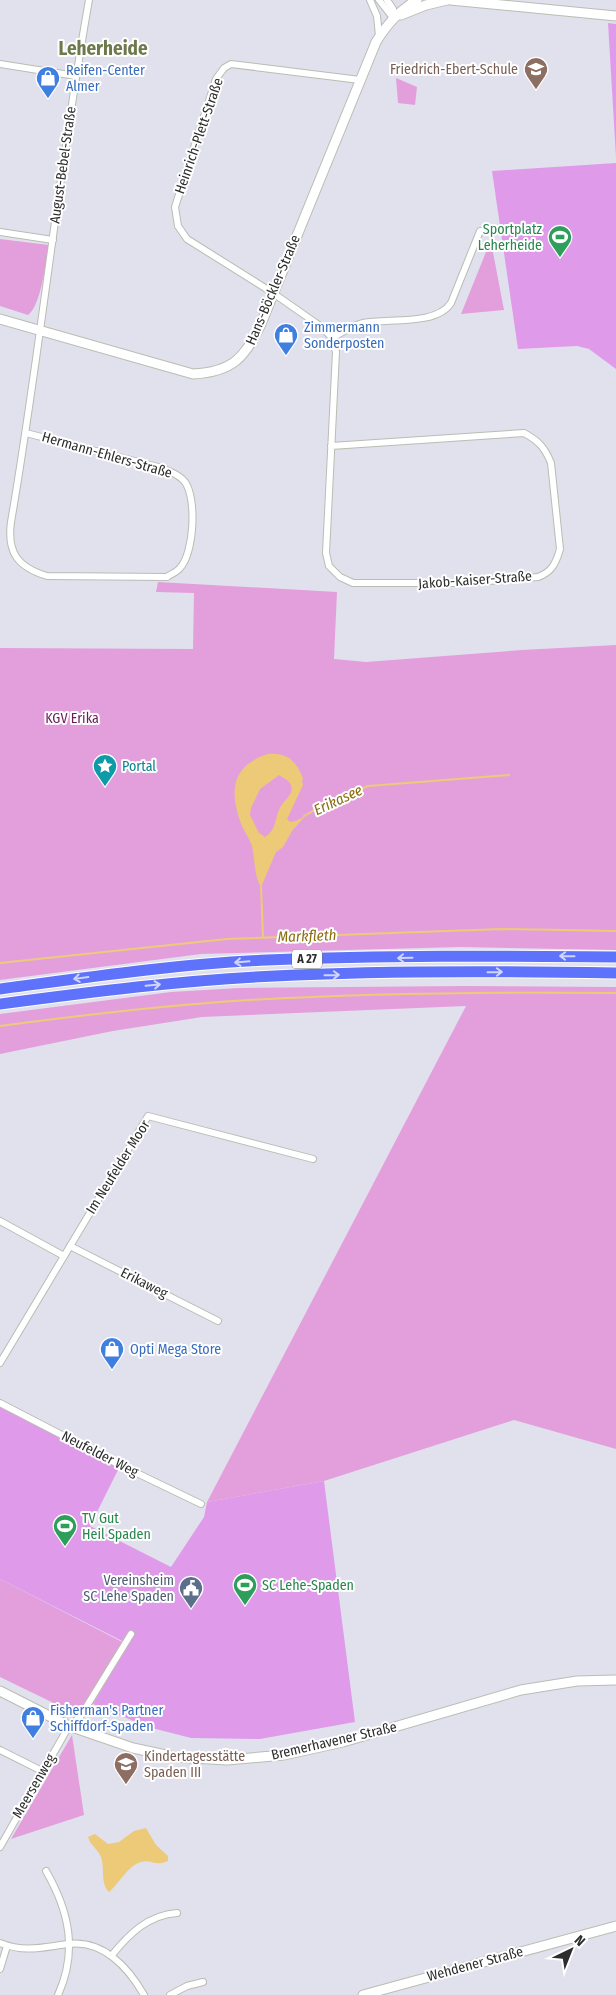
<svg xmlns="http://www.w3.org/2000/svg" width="616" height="1995" font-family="'Fira Sans Condensed',sans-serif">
  <rect width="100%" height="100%" fill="#e1e1ee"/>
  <!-- green -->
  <g fill="#e39fdc">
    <path d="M396 78 417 87 415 105 398 103Z"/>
    <path d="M0 239 49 245C46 261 41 306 28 315L0 306Z"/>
    <path d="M488 247H492L504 310 461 314Z"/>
    <path d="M158 582 337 592 334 659 366 662 522 650 616 645V950L460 947 201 954 0 980V648L193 649 194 593 156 592Z"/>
    <path d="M464 986 616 987V1449L514 1420 324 1481 207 1502 466 1006 202 1017 113 1031 0 1054V1014L171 992 239 988Z"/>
    <path d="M0 1579 128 1645 93 1704 70 1711 0 1677Z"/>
    <path d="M72 1735 84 1815 11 1839Z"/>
  </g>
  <!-- pitch -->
  <g fill="#df9bea">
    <path d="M608 23 616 24V157Z"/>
    <path d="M616 163V369L589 349 577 346 518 349 492 171Z"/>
    <path d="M0 1407 119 1468 90 1526 171 1567 204 1517 207 1502 324 1481 355 1722 260 1739 191 1738 148 1727 93 1704 128 1644 0 1579Z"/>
  </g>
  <!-- water -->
  <g fill="#edca77" fill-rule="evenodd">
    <path d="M268 754C287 752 296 761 303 778L302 781 303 785 287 819 290 822 296 821 305 816 292 831 283 847 276 852 261 887C254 876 255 859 252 846 249 837 243 830 240 821 229 789 233 765 268 754ZM279 775C283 778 289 780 291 785 294 795 285 799 281 806 274 817 278 829 265 837L259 833 250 815 251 808 260 789Z"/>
    <path d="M146 1828 156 1845 168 1856V1861C155 1867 151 1859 141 1862 127 1866 120 1883 109 1892 100 1883 105 1869 101 1857 98 1849 90 1845 88 1837L95 1834 108 1844 119 1842 134 1831Z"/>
  </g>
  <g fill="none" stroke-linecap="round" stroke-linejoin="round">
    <!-- stream -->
    <g stroke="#edca77" stroke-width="2">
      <path d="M304 816 327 803 368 786 509 775"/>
      <path d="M261 887 263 937"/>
      <path d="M0 963 227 939 502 929 616 931"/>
      <path d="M0 1026C83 1015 165 1005 249 1000 371 993 494 992 616 993"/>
    </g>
    <!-- street casing -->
    <g stroke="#b9bdb1" stroke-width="8">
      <g id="street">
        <path d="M370 0 377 16 379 36"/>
        <path d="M379 0 394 19"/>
        <path d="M387 0 393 9 394 17"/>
        <path d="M0 64 76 76"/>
        <path d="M0 232 53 240"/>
        <path d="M332 338C341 333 353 325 363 323 388 318 436 326 451 303L480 231H499"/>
        <path d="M26 433 162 468C170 472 179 474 185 482 197 499 194 553 180 568 177 572 171 574 167 577L47 576C17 567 7 552 11 522 41 348 58 173 89 0"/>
        <path d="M331 446 524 433C539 441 545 448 551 463L560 549C556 563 552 572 538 577L464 583H353L340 577 329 566 326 553 336 352 332 338 323 328 273 293 187 239 178 226 175 207 216 79 224 68 231 64 360 80"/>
        <path d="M0 1221 64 1256"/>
        <path d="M70 1246 218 1321"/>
        <path d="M0 1363 148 1116 313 1159"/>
        <path d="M0 1403 116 1463 201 1504"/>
        <path d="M0 1750 42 1771"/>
        <path d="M0 1847 69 1726 80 1717 131 1634"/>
        <path d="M46 1871C69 1911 78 1951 58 1995"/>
        <path d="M0 1943C26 1953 43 1947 69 1944 103 1940 128 1967 144 1995"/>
        <path d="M112 1955C129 1934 148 1915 177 1913"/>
        <path d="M0 1969 7 1946"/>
        <path d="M170 1995 187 1986 203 1982"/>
      </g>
    </g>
    <!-- secondary casing -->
    <g stroke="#b9bdb1" stroke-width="11">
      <g id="secondary">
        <path d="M450 0 616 16"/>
        <path d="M401 15 426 5 447 0"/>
        <path d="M0 319 193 374C232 372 245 358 261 324L376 42C386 25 400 10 417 0"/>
        <path d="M0 1691 69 1726 133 1748 175 1757 227 1760 284 1755 343 1742 521 1690 577 1681 616 1680"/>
        <path d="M363 1995 616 1926"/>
      </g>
    </g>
    <!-- highway casing -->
    <g stroke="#fff" stroke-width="13">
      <g id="highway">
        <path d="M0 989C89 977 178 964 267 960 383 955 500 956 616 957"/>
        <path d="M0 1004C91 992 183 980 275 976 388 970 503 971 616 973"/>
      </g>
    </g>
    <!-- street -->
    <use href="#street" stroke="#fff" stroke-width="6"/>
    <!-- secondary -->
    <use href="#secondary" stroke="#fff" stroke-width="9"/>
    <!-- highway -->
    <use href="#highway" stroke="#5e72fc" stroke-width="11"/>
  </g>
  <!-- one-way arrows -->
  <defs><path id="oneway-shaft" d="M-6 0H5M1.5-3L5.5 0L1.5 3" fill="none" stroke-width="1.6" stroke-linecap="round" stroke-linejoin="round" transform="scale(1.25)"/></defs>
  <g stroke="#cfd5fe">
    <use href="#oneway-shaft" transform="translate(567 956) rotate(-179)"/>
    <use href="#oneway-shaft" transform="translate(405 958) rotate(179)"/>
    <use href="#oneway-shaft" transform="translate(242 962) rotate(175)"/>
    <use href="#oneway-shaft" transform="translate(495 972) rotate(-1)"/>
    <use href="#oneway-shaft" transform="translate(332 975) rotate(-1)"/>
    <use href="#oneway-shaft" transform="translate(81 978) rotate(172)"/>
    <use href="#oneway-shaft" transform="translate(153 985) rotate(-5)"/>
  </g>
  <!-- icons -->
  <defs>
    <g id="school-pin" transform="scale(1.25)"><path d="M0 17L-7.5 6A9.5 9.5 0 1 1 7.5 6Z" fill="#8d6e63" stroke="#fff"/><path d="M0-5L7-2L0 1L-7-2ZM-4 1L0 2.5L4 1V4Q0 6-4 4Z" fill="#fff"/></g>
    <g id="shop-pin" transform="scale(1.25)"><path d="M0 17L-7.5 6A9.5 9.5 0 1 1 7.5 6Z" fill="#3f7fe0" stroke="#fff"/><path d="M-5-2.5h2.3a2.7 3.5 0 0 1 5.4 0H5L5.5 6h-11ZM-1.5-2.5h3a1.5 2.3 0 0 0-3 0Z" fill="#fff"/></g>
    <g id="stadium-pin" transform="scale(1.25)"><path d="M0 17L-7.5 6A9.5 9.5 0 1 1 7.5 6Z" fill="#2e9e5b" stroke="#fff"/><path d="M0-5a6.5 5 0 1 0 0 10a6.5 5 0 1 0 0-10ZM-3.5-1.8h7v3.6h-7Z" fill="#fff"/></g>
    <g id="sight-pin" transform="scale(1.25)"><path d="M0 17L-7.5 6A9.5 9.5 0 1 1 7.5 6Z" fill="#0f9aa8" stroke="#fff"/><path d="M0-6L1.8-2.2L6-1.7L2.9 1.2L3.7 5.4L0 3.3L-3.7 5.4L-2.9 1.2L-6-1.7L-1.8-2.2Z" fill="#fff"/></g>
    <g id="civic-pin" transform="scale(1.25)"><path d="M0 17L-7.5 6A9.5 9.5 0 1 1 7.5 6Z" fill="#5c6f8a" stroke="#fff"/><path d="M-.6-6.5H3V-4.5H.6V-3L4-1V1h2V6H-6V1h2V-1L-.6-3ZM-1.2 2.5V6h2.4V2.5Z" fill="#fff"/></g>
  </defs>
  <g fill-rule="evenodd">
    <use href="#school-pin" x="536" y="69"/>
    <use href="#shop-pin" x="48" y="78"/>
    <use href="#stadium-pin" x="560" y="237"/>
    <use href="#shop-pin" x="286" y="335"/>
    <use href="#sight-pin" x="105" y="766"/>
    <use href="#shop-pin" x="112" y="1349"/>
    <use href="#stadium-pin" x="65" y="1526"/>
    <use href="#stadium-pin" x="245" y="1585"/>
    <use href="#civic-pin" x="191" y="1588"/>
    <use href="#shop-pin" x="33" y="1718"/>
    <use href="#school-pin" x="126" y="1764"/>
  </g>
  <g text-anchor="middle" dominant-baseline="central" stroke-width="4" stroke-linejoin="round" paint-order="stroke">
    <!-- shield labels -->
    <rect fill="#fff" stroke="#6c6c6c" stroke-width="1" x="292" y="949.5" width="30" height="19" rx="4"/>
    <g font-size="12" font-weight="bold" fill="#2d2d2d">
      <text x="307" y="959">A 27</text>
    </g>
    <!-- education labels -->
    <g font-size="14" fill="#785e54" stroke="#fff" text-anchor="end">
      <text x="518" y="69">Friedrich-Ebert-Schule</text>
      <text x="144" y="1756" text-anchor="start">Kindertagesstätte<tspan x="144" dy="16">Spaden III</tspan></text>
    </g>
    <!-- shop labels -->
    <g font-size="14" fill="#366cbe" stroke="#fff" text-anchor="start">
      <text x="66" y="70">Reifen-Center<tspan x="66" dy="16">Almer</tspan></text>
      <text x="304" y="327">Zimmermann<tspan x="304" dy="16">Sonderposten</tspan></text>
      <text x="130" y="1349">Opti Mega Store</text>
      <text x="50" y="1710">Fisherman's Partner<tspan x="50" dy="16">Schiffdorf-Spaden</tspan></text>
    </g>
    <!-- street labels -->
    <g font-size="14" fill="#2d2d2d" stroke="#fff">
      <text transform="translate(199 136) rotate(-71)">Heinrich-Plett-Straße</text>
      <text transform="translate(63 165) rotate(-82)">August-Bebel-Straße</text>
      <text transform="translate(273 290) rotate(-67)">Hans-Böckler-Straße</text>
      <text transform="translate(107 455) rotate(16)">Hermann-Ehlers-Straße</text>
      <text transform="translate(475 580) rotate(-4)">Jakob-Kaiser-Straße</text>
      <text transform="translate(118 1167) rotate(-58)">Im Neufelder Moor</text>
      <text transform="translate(144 1283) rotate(27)">Erikaweg</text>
      <text transform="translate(100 1454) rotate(27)">Neufelder Weg</text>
      <text transform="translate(334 1741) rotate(-13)">Bremerhavener Straße</text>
      <text transform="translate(34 1786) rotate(-60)">Meersenweg</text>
      <text transform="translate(475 1964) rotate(-15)">Wehdener Straße</text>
    </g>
    <!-- leisure labels -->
    <g font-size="14" fill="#27864d" stroke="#fff" text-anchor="start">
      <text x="542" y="229" text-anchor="end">Sportplatz<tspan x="542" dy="16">Leherheide</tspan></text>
      <text x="82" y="1518">TV Gut<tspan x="82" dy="16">Heil Spaden</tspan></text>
      <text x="262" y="1585">SC Lehe-Spaden</text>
    </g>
    <!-- park labels -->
    <g font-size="14" fill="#6b1c59" stroke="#fff">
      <text x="72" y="718">KGV Erika</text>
    </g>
    <!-- culture labels -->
    <g font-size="14" fill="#0d838f" stroke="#fff" text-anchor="start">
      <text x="122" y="766">Portal</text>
    </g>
    <!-- service labels -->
    <g font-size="14" fill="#4e5e75" stroke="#fff" text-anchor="end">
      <text x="174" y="1580">Vereinsheim<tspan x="174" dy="16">SC Lehe Spaden</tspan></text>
    </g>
    <!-- water labels -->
    <g font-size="15" font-style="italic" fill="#8a6f10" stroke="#fff">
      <text transform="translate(338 800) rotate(-25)">Erikasee</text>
      <text transform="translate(307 936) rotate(-2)">Markfleth</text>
    </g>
    <!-- district labels -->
    <g font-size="19" font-weight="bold" fill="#6c794b" stroke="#fff">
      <text x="103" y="48">Leherheide</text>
    </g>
  </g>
  <!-- north arrow -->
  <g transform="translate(571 1950) rotate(43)" stroke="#ffffff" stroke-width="4" paint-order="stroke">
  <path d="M0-4L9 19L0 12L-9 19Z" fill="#2d2d2d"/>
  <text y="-8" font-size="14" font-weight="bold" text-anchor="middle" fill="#2d2d2d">N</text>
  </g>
</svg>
